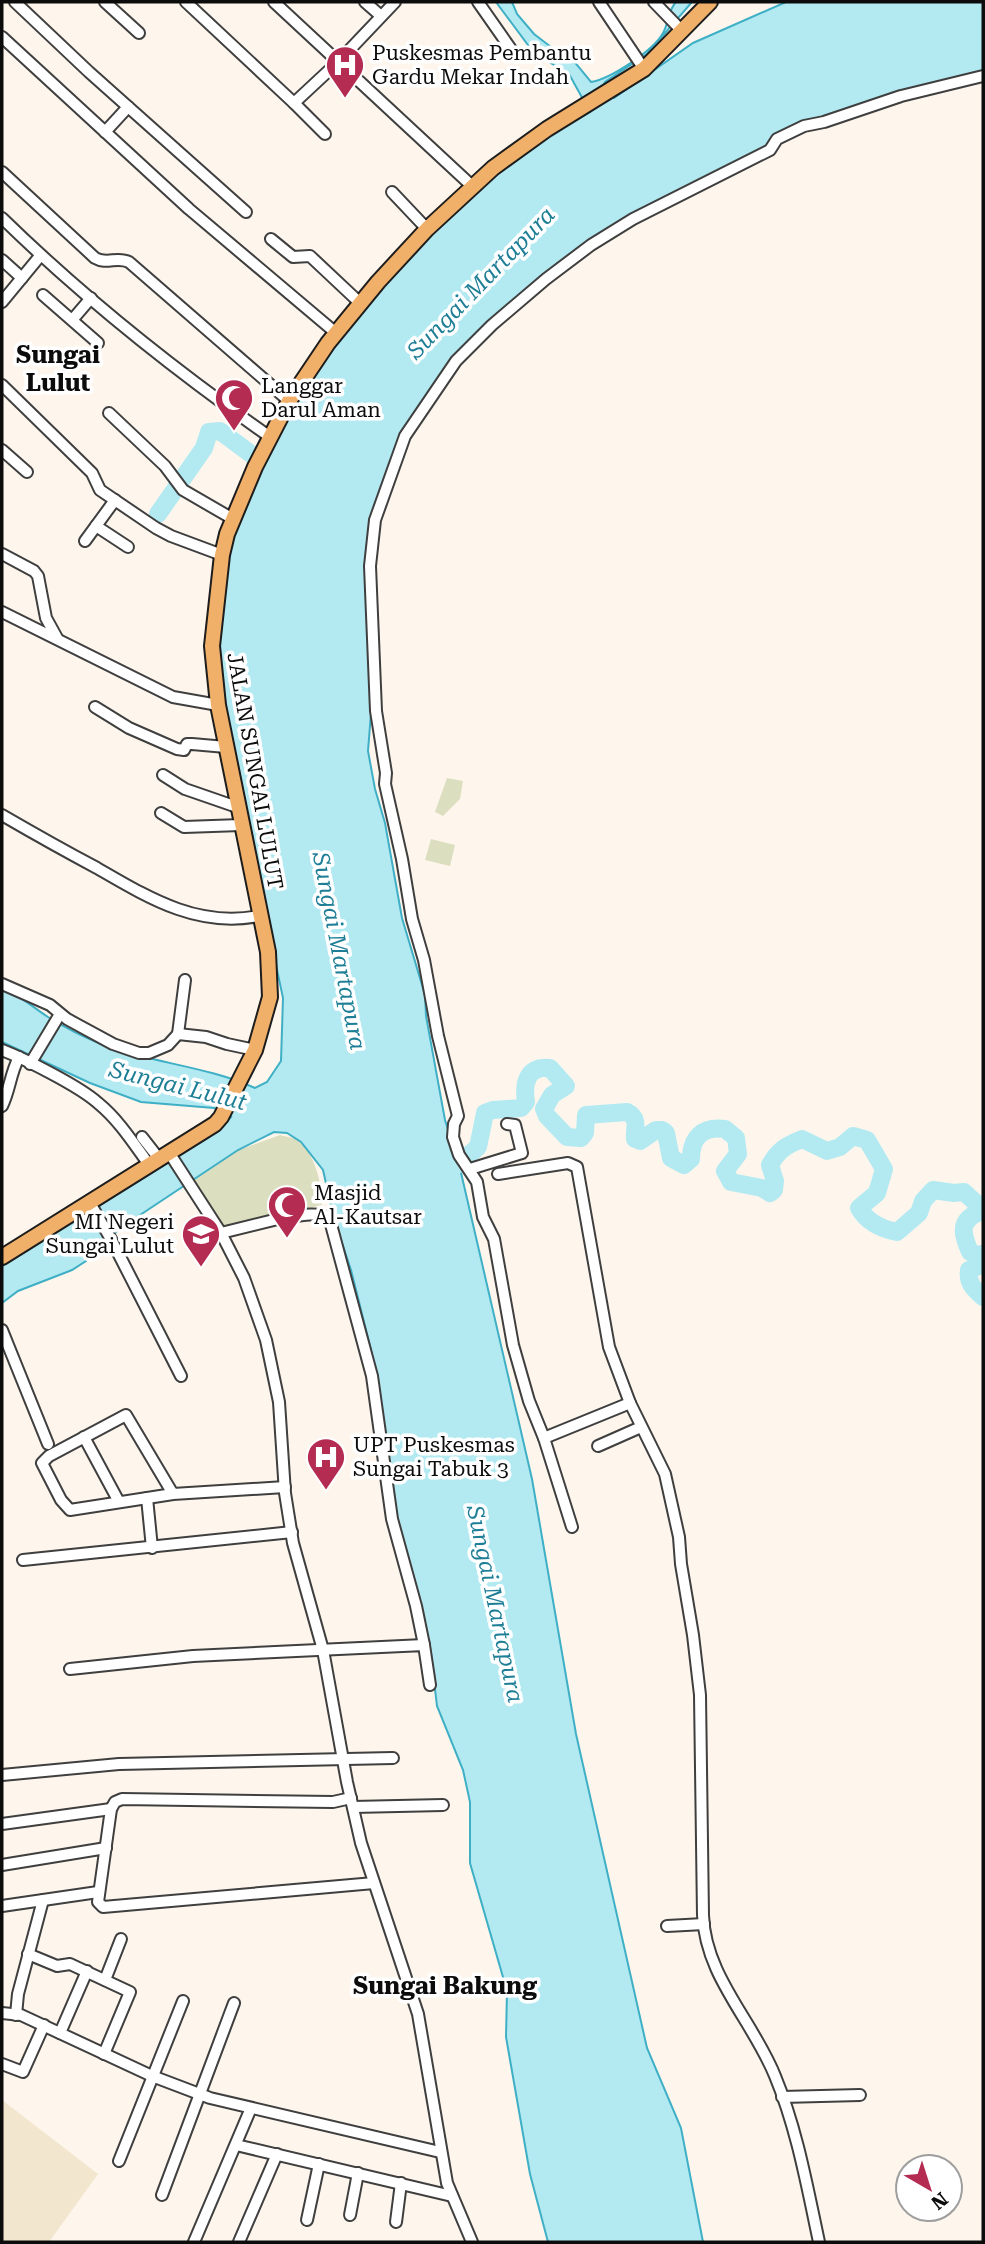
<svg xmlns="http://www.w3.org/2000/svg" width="985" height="2244" font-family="'Roboto Serif',serif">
  <rect width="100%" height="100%" fill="#fef6ec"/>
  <!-- farmland -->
  <path fill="#f2e6ce" d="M2 2100 98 2174 49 2242H2Z"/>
  <!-- cemetery -->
  <g fill="#dbdebf">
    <path d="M447 778 463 781 460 799 443 816 435 812Z"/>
    <path d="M431 839 455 845 450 866 425 860Z"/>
    <path d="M280 1135C286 1137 293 1137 297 1140 314 1151 323 1186 322 1205L224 1227 191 1179 222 1156Z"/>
  </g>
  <!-- water -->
  <path fill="#b3eaf2" stroke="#3fafc5" stroke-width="2" d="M496 2H512L517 14 534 34 551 47 573 60 591 82C610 79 653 51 663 33 669 23 668 10 676 2H692L647 54 605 82 603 86 614 98 693 43 786 2H983V75L816 126 663 200 500 315 404 433 374 515 373 688 368 751 375 789 385 823 402 918 425 995 426 1016 445 1120 459 1164 532 1479 576 1734 647 2048 681 2128 703 2242H548L530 2174 506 2037 507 1991 470 1863V1802L463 1770 437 1706 431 1655 396 1520 371 1350 351 1270 334 1219 323 1170 301 1142 287 1133 274 1132 238 1150 119 1229 86 1261 72 1270 18 1291 2 1303V1266L196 1145 221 1128 231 1117 214 1108 141 1102 90 1083 2 1042V990C22 996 31 1006 48 1017 64 1027 83 1037 101 1044 151 1063 206 1066 255 1088L267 1082 281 1061 283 998 228 738 218 654 220 605 233 535 270 452 320 361 392 270 443 220 526 149 590 112 569 74 544 59 528 45Z"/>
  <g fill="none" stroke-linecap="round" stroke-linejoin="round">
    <!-- river -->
    <g stroke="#b3eaf2" stroke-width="18">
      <path d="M158 514 204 448 209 432 220 431 271 469"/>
      <path d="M447 1168 459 1164 478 1147 485 1113 493 1110 521 1108 526 1102C523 1083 527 1066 550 1068L566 1086 552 1095 544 1109 547 1116 567 1137 581 1138 585 1133 586 1115 627 1112C640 1119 634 1128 635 1139L640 1141 656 1130H662L666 1133 671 1158 684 1165 691 1159C691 1138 702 1126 725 1129L736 1138 738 1154 725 1171 731 1182 762 1188 770 1193 774 1190 775 1181 770 1165C778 1150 787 1145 802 1139L827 1151 840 1147 853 1136 867 1140 884 1169 877 1193 859 1208C867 1222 882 1229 897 1232L919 1213 923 1201 933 1190 954 1193 964 1192 978 1205 977 1213C958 1222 963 1236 970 1252L977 1255 983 1254"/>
      <path d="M983 1264 969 1270C967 1283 974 1289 983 1297"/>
    </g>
    <!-- minor casing -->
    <g stroke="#3f3f3f" stroke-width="14">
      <g id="minor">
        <path d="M15 2 89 72 246 212"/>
        <path d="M105 2 139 33"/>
        <path d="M186 2 294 103 338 62 395 2"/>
        <path d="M274 2 472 186"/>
        <path d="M365 2 381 16"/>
        <path d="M478 2 513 52"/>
        <path d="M599 2 644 69"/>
        <path d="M654 2 682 31"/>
        <path d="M2 37 189 209 336 333"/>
        <path d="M294 103 325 134"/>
        <path d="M105 132 128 107"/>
        <path d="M2 172 95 258C107 265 117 256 129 262L289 401"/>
        <path d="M392 192 427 229"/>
        <path d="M2 218C84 298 176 371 270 437"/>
        <path d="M271 239 293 257 310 256 360 303"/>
        <path d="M2 260 22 278"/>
        <path d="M43 295 98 343"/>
        <path d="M2 302 40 256"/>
        <path d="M73 319 91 298"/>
        <path d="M2 385 92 473 100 490 156 528 171 536 222 555"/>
        <path d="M109 413 165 466 183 490 233 519"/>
        <path d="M2 450 27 472"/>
        <path d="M96 526 128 547"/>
        <path d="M85 541 115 500"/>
        <path d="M2 554 34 571 38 576 46 618 57 638"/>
        <path d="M2 612 173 697 218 705"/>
        <path d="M95 707 129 728 177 749 184 750 187 744H192L226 747"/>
        <path d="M163 775 185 789 237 807"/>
        <path d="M161 813 184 827 241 825"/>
        <path d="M2 815C33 833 65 851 97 868 149 898 197 928 259 916"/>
        <path d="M2 984 50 1005 67 1019 113 1044 139 1053H149L168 1045 178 1034 185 980"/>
        <path d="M178 1034 206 1037 227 1044 255 1050"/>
        <path d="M2 1050C25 1059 79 1086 98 1103 119 1120 134 1144 150 1166"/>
        <path d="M30 1064 60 1014"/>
        <path d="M2 1106C10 1090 10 1074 19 1057"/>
        <path d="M142 1137 160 1160"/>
        <path d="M170 1154 221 1233 244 1278 266 1340 279 1402 285 1493 293 1543 323 1650 347 1782 361 1843 418 2014 447 2183 472 2242"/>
        <path d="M470 1169 522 1153 515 1125 507 1124"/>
        <path d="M498 1174 568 1163 577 1167 609 1347 630 1403 665 1474 679 1537 681 1564 693 1635 700 1695 703 1915C705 1976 753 2021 775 2076 797 2129 807 2186 819 2242"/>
        <path d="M90 1203 112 1241 181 1376"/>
        <path d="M277 1219C294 1217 314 1211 329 1217L372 1376 392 1519 416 1606 424 1645"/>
        <path d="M221 1233 282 1218"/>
        <path d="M2 1330 48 1444"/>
        <path d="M84 1437 119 1502"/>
        <path d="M544 1438 529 1401 513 1345 494 1239 483 1217 477 1182 459 1155 453 1137 454 1124 458 1116 438 1036 424 960 412 919 402 859 385 784 386 773 376 711 370 566 375 520 405 436 456 361 492 325 546 279 591 245 633 219 770 150 777 139 804 126 824 122 901 96 983 76"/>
        <path d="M598 1446 641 1427"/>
        <path d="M173 1494 126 1415 49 1456 42 1463 61 1500 70 1510 173 1494 285 1487"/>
        <path d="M147 1498 152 1548"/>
        <path d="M572 1527 544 1438 630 1403"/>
        <path d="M23 1560 292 1532"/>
        <path d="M70 1669 193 1656 424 1645 430 1685"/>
        <path d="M2 1775 119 1764 393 1758"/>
        <path d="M351 1798 333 1802 122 1799 115 1802 111 1809 98 1902 103 1907 374 1883"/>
        <path d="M353 1807 443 1805"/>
        <path d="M2 1824 111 1809"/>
        <path d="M2 1865 106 1848"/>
        <path d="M2 1906 98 1892"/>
        <path d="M667 1926 704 1924"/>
        <path d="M28 1954 57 1966 70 1964 130 1992 104 2054"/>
        <path d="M105 1980 121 1939"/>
        <path d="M2 2013 21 2015 152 2076 210 2098 440 2152"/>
        <path d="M16 2015 18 1994 43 1900"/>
        <path d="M60 2033 87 1971"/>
        <path d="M2 2064 23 2072 44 2025"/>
        <path d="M782 2097 860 2095"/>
        <path d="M236 2145 452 2196"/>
        <path d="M119 2161 183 2001"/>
        <path d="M162 2195 234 2003"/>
        <path d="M350 2215 358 2173"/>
        <path d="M307 2220 319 2164"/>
        <path d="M396 2222 401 2183"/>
        <path d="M194 2242 251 2108"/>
        <path d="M239 2242 277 2154"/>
      </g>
    </g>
    <!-- major casing -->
    <g stroke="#1d1d1d" stroke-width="18">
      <path id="major" d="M2 1257 215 1124 221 1117 255 1050 270 997 268 952 218 705 212 646 222 555 227 534 255 467 289 401 328 343 378 282 427 229 493 168 547 129 644 69 710 2"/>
    </g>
    <!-- minor -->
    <use href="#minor" stroke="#fff" stroke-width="10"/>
    <!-- major -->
    <use href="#major" stroke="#f1b069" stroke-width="14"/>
  </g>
  <!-- icons -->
  <defs>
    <g id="hospital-pin" transform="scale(2.0125)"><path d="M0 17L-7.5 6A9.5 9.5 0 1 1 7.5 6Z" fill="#b42c52" stroke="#fff"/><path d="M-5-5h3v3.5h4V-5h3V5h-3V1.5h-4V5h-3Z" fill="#fff"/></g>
    <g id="mosque-pin" transform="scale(2.0125)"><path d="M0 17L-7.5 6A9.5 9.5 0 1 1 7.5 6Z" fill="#b42c52" stroke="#fff"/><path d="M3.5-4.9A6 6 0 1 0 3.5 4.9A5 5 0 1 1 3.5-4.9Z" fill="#fff"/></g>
    <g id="school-pin" transform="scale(2.0125)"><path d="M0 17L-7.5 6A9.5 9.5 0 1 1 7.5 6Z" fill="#b42c52" stroke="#fff"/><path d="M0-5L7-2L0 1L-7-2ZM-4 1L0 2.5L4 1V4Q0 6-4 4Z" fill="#fff"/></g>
  </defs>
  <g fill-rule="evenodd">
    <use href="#hospital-pin" x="345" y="65"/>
    <use href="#mosque-pin" x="234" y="398"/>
    <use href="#mosque-pin" x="287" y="1205"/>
    <use href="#school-pin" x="201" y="1234"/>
    <use href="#hospital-pin" x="326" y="1457"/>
  </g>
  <g text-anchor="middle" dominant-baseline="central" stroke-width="7" stroke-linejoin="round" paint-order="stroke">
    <!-- poi labels -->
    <g font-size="21" fill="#0c0c0c" stroke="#fff" text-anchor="start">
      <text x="372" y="53">Puskesmas Pembantu<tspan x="372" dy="24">Gardu Mekar Indah</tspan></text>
      <text x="261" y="386">Langgar<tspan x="261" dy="24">Darul Aman</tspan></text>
      <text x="314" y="1193">Masjid<tspan x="314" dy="24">Al-Kautsar</tspan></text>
      <text x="174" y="1222" text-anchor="end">MI Negeri<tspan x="174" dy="24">Sungai Lulut</tspan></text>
      <text x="353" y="1445">UPT Puskesmas<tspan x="353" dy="24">Sungai Tabuk 3</tspan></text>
    </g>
    <!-- street labels -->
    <g font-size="21" fill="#0c0c0c" stroke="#fff">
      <text transform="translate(255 771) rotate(80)">JALAN SUNGAI LULUT</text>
    </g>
    <!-- water labels -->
    <g font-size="23" font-style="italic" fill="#1d7e96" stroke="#fff">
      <text transform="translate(481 283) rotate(-46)">Sungai Martapura</text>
      <text transform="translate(339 951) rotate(79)">Sungai Martapura</text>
      <text transform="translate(178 1086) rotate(14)">Sungai Lulut</text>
      <text transform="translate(495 1604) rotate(78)">Sungai Martapura</text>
    </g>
    <!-- quarter labels -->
    <g font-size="24" font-weight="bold" fill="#0c0c0c" stroke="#fff">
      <text x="58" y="355">Sungai<tspan x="58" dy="28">Lulut</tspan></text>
      <text x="445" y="1986">Sungai Bakung</text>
    </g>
  </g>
  <!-- border -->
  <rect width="985" height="2244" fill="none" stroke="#0c0c0c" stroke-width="7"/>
  <!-- north arrow -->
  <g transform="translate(929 2188) rotate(141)"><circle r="33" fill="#ffffff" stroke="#9e9e9e" stroke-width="2"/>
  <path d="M0-5L12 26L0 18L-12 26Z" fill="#b42c52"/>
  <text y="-10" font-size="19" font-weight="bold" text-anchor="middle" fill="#0c0c0c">N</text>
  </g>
</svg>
